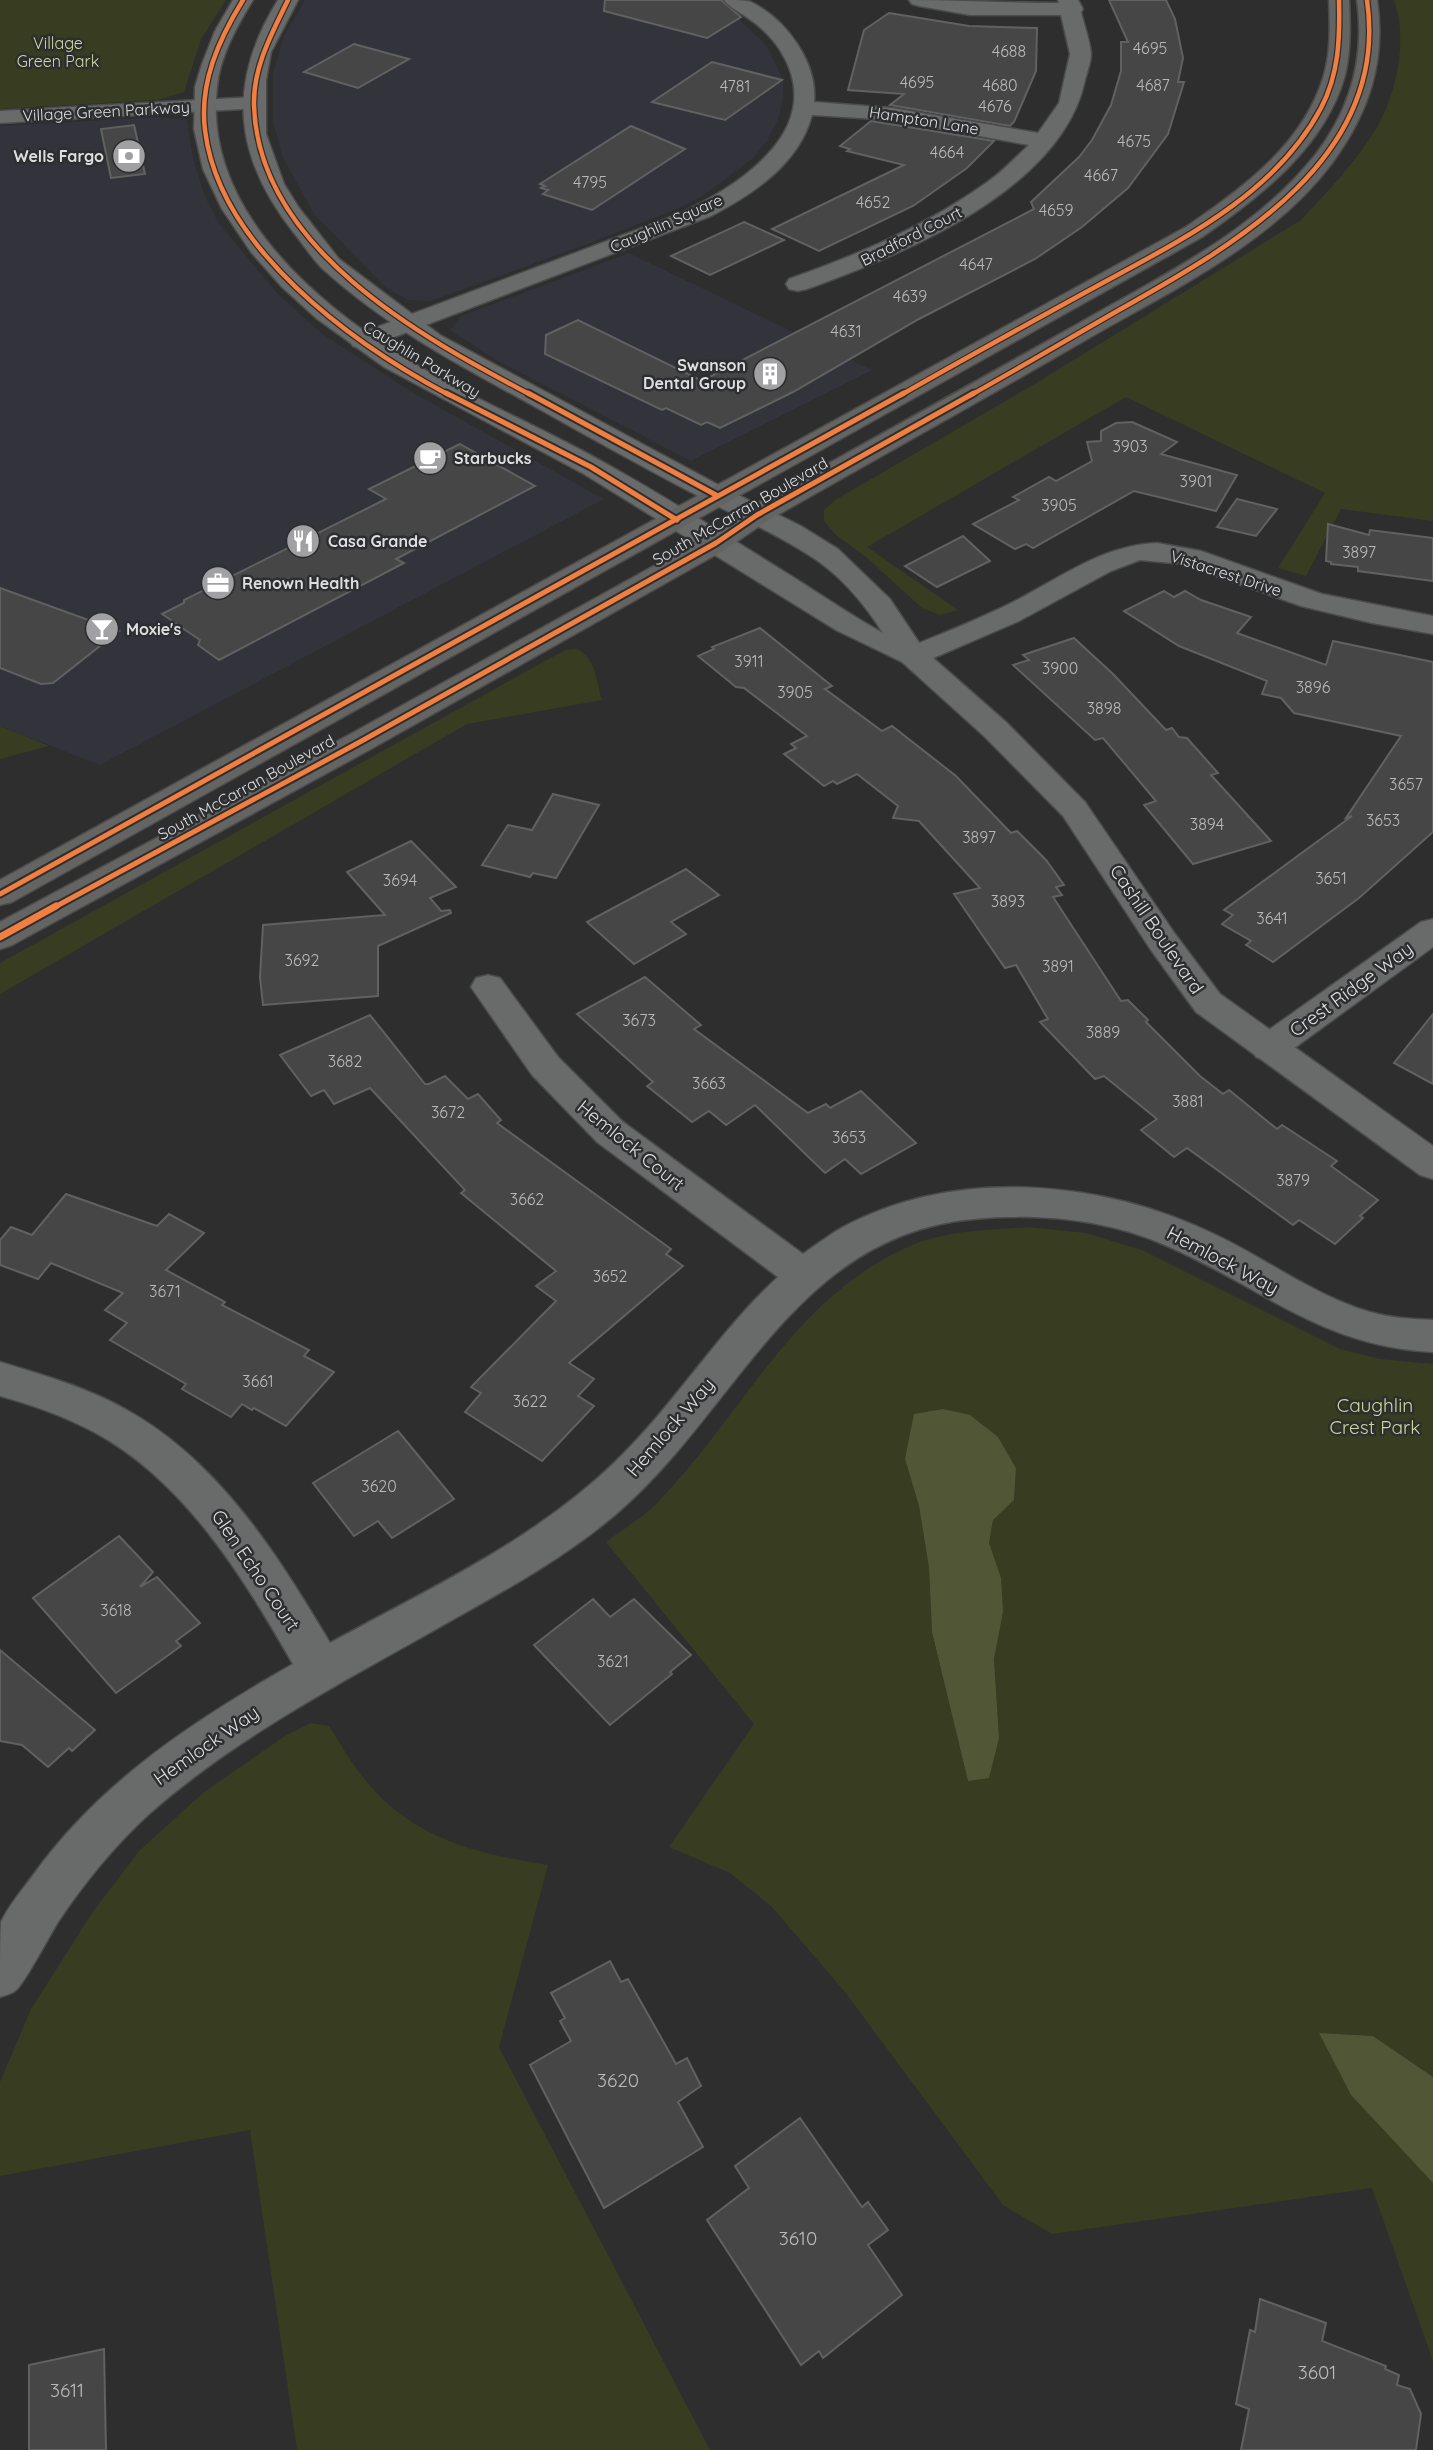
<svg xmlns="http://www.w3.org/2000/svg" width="1433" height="2450" font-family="Quicksand,sans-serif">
  <rect width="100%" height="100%" fill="#2e2e2f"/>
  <!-- built -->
  <g fill="#32333b">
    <path d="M305 0H710L736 16 767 46 783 79V99L778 120 767 141 752 159 704 195 677 209 590 243 431 301 408 300 385 287 314 214 283 158 273 122V73L284 36Z"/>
    <path d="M159 117 187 120 193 158 204 194 218 222 277 293 321 333 410 391 604 499 100 765 0 726V126Z"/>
    <path d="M629 253 872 370 691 461 496 360 450 330 461 316Z"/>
  </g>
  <!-- green -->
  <g fill="#383c21" fill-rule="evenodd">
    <path d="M0 0H226L201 39 184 92 158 100 0 109Z"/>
    <path d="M1394 0H1433V521L1341 509 1306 576 1278 568 1325 493 1126 397 867 547 958 610 940 615 922 608 867 558 836 535 824 521V510L835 500 1033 385 1301 220C1328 191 1357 161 1377 127 1397 93 1408 38 1394 0Z"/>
    <path d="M577 649C596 658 596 681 602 700L467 724 0 994V963L554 656 566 650Z"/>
    <path d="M0 726 49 746 0 759Z"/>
    <path d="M1028 1227 1086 1233 1142 1250 1340 1349 1380 1359 1433 1364V2077L1373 2036 1319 2033 1351 2095 1433 2183V2361L1372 2188 1052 2234 1003 2205 845 1992 772 1907 730 1873 669 1847 754 1724 606 1542C622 1529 643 1518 657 1503 744 1414 795 1292 917 1243 951 1230 992 1230 1028 1227ZM998 1437 1016 1467 1014 1500 993 1520 989 1543 1003 1612 994 1659 999 1738 968 1781 932 1632 929 1568 919 1506 905 1459Z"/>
    <path d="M311 1723 329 1726C340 1743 350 1761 362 1776 411 1839 474 1853 548 1865L499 2047 710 2450H297L250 2130 0 2176V2082L31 2009 92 1913 139 1851 204 1792 285 1736Z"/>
  </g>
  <!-- forest -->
  <g fill="#515736">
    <path d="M943 1409 970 1415 998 1437 1016 1468 1014 1500 993 1520 989 1543 1001 1578 1003 1612 994 1659 999 1738 989 1778 968 1781 932 1632 929 1568 919 1506 905 1459 914 1414Z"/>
    <path d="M1319 2033 1373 2036 1433 2077V2183L1351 2095Z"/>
  </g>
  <!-- building -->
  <g fill="#464647" stroke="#616162" stroke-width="2">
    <path d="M605 0H721L741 17 707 38 604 11Z"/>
    <path d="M1109 0H1166L1175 19 1183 58 1178 82H1184L1168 134 1128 188 1082 227 1035 259 919 319 793 392 720 428 707 422 701 425 666 408 662 410 545 354 546 335 578 320 702 381 1034 209 1031 202 1079 157 1092 140 1111 105 1121 71V42H1128Z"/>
    <path d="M889 13 969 26 1037 28 1036 71 1014 122 1010 126 890 105 904 94 848 90 864 30Z"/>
    <path d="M354 44 409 59 358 88 304 72Z"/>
    <path d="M712 62 782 80 725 120 652 102Z"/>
    <path d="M871 121 994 141 967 168 913 206 819 251 772 229 904 165 847 151 850 149 840 146Z"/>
    <path d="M134 125 145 174 111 178 101 129Z"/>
    <path d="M631 126 685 149 592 210 543 194 548 190 541 188 545 186 540 184Z"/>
    <path d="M744 222 784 240 710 275 671 256Z"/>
    <path d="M1132 422 1177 442 1161 454 1237 475 1216 511 1134 491 1033 548 1026 544 1015 549 973 524 1019 500 1013 497 1049 477 1056 481 1092 461 1087 442 1101 441V431L1116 423Z"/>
    <path d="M460 444 535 486 396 559 404 563 219 660 198 645 200 640 162 614 184 603V600L386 499 369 489Z"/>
    <path d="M1237 499 1277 509 1256 536 1217 527Z"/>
    <path d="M1328 524 1369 535 1370 530 1433 538V581L1358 571V567L1331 564V562L1326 561Z"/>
    <path d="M963 536 990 561 937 587 905 566Z"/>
    <path d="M0 588 119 631 53 683 41 684 0 668Z"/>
    <path d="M1164 591 1174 597 1185 591 1201 600 1251 617 1237 633 1326 665 1333 641 1433 662V832L1359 898 1273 962 1246 945 1251 941 1222 924 1233 915 1224 910 1352 816 1346 818 1401 736 1294 713 1281 698 1262 694 1267 681 1179 646 1124 611Z"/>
    <path d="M760 628 832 686 825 689 882 731 892 726 956 776 1011 833 1017 831 1046 860 1064 885 1056 887 1062 895 1053 897 1121 1001 1128 1000 1148 1020 1146 1022 1200 1076 1223 1094 1229 1090 1277 1129 1282 1125 1337 1161 1331 1166 1378 1200 1360 1216 1363 1218 1335 1244 1299 1220 1293 1225 1187 1148 1174 1157 1141 1130 1157 1119 1104 1076 1095 1079 1040 1022 1048 1019 1016 965 1005 968 954 894 980 888 919 821 893 818 898 806 857 774 837 784 833 781 824 786 784 754 796 748 791 744 807 736 744 688 736 687 698 656 714 649 712 647Z"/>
    <path d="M1074 638 1113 674 1166 730 1172 728 1179 737 1187 738 1218 773 1211 775 1271 841 1193 864 1144 805 1156 801 1103 738 1095 740 1013 665 1029 660 1023 655Z"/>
    <path d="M553 794 599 805 556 878 533 873 530 877 482 865 508 825 532 830Z"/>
    <path d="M411 841 456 887 430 898 441 911 450 910 451 913 378 946V996L263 1005 260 977 263 925 385 915 347 872Z"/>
    <path d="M686 869 719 895 671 922 686 934 634 964 587 922Z"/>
    <path d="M645 977 701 1025 694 1029 808 1113 826 1104 830 1108 861 1091 916 1143 861 1174 845 1159 825 1173 755 1105 726 1125 709 1111 692 1122 647 1086 653 1082 577 1014Z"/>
    <path d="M1433 1014V1084L1394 1063Z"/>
    <path d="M370 1015 425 1084H429L445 1076 468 1099 478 1094 501 1120 497 1123 671 1249 666 1254 683 1266 569 1363 594 1379 578 1396 594 1406 542 1461 465 1412 481 1393 471 1387 556 1301 536 1286 556 1271 461 1193 465 1190 370 1088 334 1104 324 1090 311 1096 280 1055Z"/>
    <path d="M66 1194 157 1226 169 1214 204 1233 166 1270 225 1302 222 1305 309 1350 304 1356 334 1372 286 1426 254 1408 252 1410 242 1404 231 1417 182 1389 186 1384 110 1340 127 1323 105 1310 123 1293 51 1263 38 1279 0 1265V1240L11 1227 32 1235Z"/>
    <path d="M398 1431 454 1499 392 1538 378 1521 354 1536 313 1483Z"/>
    <path d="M119 1536 153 1572 140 1587 157 1577 200 1623 176 1641 181 1646 116 1693 33 1598Z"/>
    <path d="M593 1599 610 1617 634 1599 691 1655 670 1672 672 1674 610 1725 534 1645Z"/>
    <path d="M0 1650 95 1730 72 1751 69 1748 48 1767 22 1745 0 1741Z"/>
    <path d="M610 1961 621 1982 628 1979 676 2064 687 2058 701 2086 678 2102 703 2147 604 2208 530 2065 571 2041 560 2021 565 2018 551 1993Z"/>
    <path d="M800 2118 862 2207 868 2202 888 2230 868 2245 902 2295 823 2358 819 2351 801 2365 707 2220 749 2188 735 2166Z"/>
    <path d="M1260 2299 1326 2323 1322 2341 1386 2366 1385 2369 1399 2375 1397 2385 1410 2389 1421 2414 1416 2450H1241L1249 2409 1236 2404 1250 2330 1255 2332Z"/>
    <path d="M104 2349 106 2450H29V2365Z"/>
  </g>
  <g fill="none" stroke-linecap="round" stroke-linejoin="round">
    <!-- minor casing -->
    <g stroke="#4b4b4c" stroke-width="3">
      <g id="minor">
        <path d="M724 0C732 0 744 0 751 2 786 19 818 63 814 102L892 108 1038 133 1059 103 1070 54 1061 15H970L919 6 912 4 909 0C959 0 1009 3 1059 3L1058 0H1078L1083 9 1081 12C1084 25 1090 41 1091 54 1091 62 1087 72 1085 80 1062 190 902 255 807 289L798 291 789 289 786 284 789 279C860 254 928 225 989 181 1003 171 1016 157 1029 145L892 120 812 115C799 164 753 194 711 216L371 346 362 349 353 346 349 341 353 336 674 216C735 189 831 130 780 50 771 36 759 25 745 16 738 11 729 7 724 0Z"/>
        <path d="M254 97 262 98 265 103 262 108 0 123V111Z"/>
        <path d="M1157 543 1201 551 1322 594 1433 616V634L1372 623 1301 606 1182 564 1140 560 1111 571 1019 621 924 662 913 665 902 662 898 656 902 650C941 634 980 619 1017 600 1063 576 1104 545 1157 543Z"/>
        <path d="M1433 919V947L1282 1057 1269 1061 1256 1057 1251 1048 1256 1039 1421 922Z"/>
        <path d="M488 975 500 978 558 1057 623 1122 803 1254C816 1245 829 1235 843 1227 957 1166 1105 1180 1218 1236 1268 1260 1315 1296 1370 1312 1391 1318 1412 1319 1433 1320V1352C1319 1346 1263 1287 1165 1245 1105 1219 1038 1213 974 1219 794 1235 738 1410 616 1514 562 1560 500 1593 438 1628 339 1684 235 1738 149 1814 114 1846 84 1883 58 1922 50 1935 24 1984 16 1990 12 1994 5 1995 0 1997 0 1981 0 1934 1 1922 9 1905 23 1889 34 1874 101 1781 195 1720 293 1664 243 1577 185 1481 94 1432 64 1416 33 1405 0 1396V1362C43 1375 86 1387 125 1409 218 1460 277 1554 330 1643 428 1589 534 1541 616 1461 675 1404 718 1332 778 1277L597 1142 532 1075 471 987 476 978Z"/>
      </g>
    </g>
    <!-- tertiary casing -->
    <g stroke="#4b4b4c" stroke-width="3">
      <path id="tertiary" d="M233 0H253C237 26 220 56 217 87 203 205 311 300 402 356 466 396 537 425 603 462 668 498 730 538 793 577 823 596 852 616 883 633 866 606 842 577 815 559 780 535 741 519 704 499 646 469 589 437 532 405 459 365 387 327 324 270 313 260 304 245 294 233 234 157 226 84 278 0H298L271 52 266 80V134L284 184 299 208 339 259 440 335 726 489 801 526 838 549 890 599 924 650 1007 723 1085 802 1175 934 1220 994 1433 1146V1179L1420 1175 1196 1012 1151 950 1063 816 985 737 902 662 836 630 584 474 384 367 316 318 282 287 251 252 222 209 203 169 194 129 195 87 202 64 215 31Z"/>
    </g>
    <!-- primary casing -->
    <g stroke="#4b4b4c" stroke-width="3">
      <g id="primary">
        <path d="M1329 0H1349C1350 25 1351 50 1345 75 1325 147 1261 196 1202 237L12 902 0 905V880L1186 227C1242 189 1304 144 1324 75 1331 50 1330 25 1329 0Z"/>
        <path d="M1357 0H1377C1386 61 1369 113 1332 163 1272 243 1174 289 1089 338 982 400 874 460 767 521L726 549 369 750 12 945 0 949V922L347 736 706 537 747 509C857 448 967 387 1076 325 1159 277 1255 232 1316 154 1351 108 1365 57 1357 0Z"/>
      </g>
    </g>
    <!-- minor -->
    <use href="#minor" fill="#696a6a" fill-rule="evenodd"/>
    <!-- tertiary -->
    <use href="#tertiary" fill="#696a6a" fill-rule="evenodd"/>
    <!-- primary -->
    <use href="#primary" fill="#646562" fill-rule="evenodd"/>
    <!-- cycleway-far2 casing -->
    <g stroke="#2d2e30" stroke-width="7">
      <g id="cycleway-far2">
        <path d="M243 0C219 39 199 83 205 130 219 248 353 344 449 395"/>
        <path d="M288 0C272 33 253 67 254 105 258 248 421 337 531 395"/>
        <path d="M901 395C962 360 1024 326 1086 292 1171 245 1273 199 1321 108 1339 74 1340 38 1339 0"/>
        <path d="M971 395C1021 367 1070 338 1119 310 1236 244 1390 158 1367 0"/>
      </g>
    </g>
    <!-- cycleway-far1 casing -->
    <g stroke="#2d2e30" stroke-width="9">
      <g id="cycleway-far1">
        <path d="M446 393 591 467 677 520"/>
        <path d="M528 393 716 495"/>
        <path d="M0 894 904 393"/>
        <path d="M53 908 358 743 716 543 757 515 974 393"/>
      </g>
    </g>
    <!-- cycleway casing -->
    <g stroke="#2d2e30" stroke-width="11">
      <path id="cycleway" d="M0 937 56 906"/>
    </g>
    <!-- cycleway-far2 -->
    <use href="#cycleway-far2" stroke="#f27e40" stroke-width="4.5"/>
    <!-- cycleway-far1 -->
    <use href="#cycleway-far1" stroke="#f27e40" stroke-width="5"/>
    <!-- cycleway -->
    <use href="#cycleway" stroke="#f27e40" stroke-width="7"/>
  </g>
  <!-- icons -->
  <defs>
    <g id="bank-disc" transform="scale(1.75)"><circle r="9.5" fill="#a1a1a3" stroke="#2d2e30"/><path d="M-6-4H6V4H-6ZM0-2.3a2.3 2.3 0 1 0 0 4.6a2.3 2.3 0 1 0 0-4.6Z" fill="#fff"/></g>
    <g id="building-disc" transform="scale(1.75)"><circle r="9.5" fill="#a1a1a3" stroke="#2d2e30"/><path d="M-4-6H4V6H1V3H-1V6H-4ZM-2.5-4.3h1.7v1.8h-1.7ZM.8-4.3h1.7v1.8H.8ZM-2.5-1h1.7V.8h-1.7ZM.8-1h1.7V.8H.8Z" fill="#fff"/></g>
    <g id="cafe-disc" transform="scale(1.75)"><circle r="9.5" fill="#a1a1a3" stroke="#2d2e30"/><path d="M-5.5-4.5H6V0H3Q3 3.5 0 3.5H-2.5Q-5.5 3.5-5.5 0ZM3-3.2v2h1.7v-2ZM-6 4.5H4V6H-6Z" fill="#fff"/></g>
    <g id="restaurant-disc" transform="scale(1.75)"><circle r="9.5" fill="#a1a1a3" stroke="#2d2e30"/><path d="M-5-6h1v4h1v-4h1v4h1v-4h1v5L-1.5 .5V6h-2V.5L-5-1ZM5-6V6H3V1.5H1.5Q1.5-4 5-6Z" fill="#fff"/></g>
    <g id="office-disc" transform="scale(1.75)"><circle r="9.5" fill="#a1a1a3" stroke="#2d2e30"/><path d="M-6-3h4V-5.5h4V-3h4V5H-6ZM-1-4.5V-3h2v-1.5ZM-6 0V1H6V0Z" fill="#fff"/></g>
    <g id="bar-disc" transform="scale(1.75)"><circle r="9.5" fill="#a1a1a3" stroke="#2d2e30"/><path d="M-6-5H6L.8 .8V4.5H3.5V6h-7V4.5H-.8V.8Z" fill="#fff"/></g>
  </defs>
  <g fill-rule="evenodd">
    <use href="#bank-disc" x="129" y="156"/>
    <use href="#building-disc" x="770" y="374"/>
    <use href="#cafe-disc" x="430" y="458"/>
    <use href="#restaurant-disc" x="303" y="541"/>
    <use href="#office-disc" x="218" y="583"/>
    <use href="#bar-disc" x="102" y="629"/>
  </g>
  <g text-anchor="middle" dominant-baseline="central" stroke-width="5" stroke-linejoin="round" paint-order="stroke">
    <!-- far-park labels -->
    <g font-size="16" fill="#ced998" stroke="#2d2e30">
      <text x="58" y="43">Village<tspan x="58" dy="18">Green Park</tspan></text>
    </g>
    <!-- number labels -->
    <g font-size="16" fill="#b9b9ba">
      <text x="1150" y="48">4695</text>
      <text x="1009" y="51">4688</text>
      <text x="917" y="82">4695</text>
      <text x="1000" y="85">4680</text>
      <text x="1153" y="85">4687</text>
      <text x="735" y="86">4781</text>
      <text x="995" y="106">4676</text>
      <text x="1134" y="141">4675</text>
      <text x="947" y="152">4664</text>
      <text x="1101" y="175">4667</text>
      <text x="590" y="182">4795</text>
      <text x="873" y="202">4652</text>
      <text x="1056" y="210">4659</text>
      <text x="976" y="264">4647</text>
      <text x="910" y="296">4639</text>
      <text x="846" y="331">4631</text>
      <text x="1130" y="446">3903</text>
      <text x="1196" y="481">3901</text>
      <text x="1059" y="505">3905</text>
      <text x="1359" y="552">3897</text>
      <text x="749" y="661">3911</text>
      <text x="1060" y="668">3900</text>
      <text x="1313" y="687">3896</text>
      <text x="795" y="692">3905</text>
      <text x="1104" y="708">3898</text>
      <text x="1406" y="784">3657</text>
      <text x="1383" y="820">3653</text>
      <text x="1207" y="824">3894</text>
      <text x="979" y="837">3897</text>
      <text x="1331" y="878">3651</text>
      <text x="400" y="880">3694</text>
      <text x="1008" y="901">3893</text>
      <text x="1272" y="918">3641</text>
      <text x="302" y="960">3692</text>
      <text x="1058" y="966">3891</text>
      <text x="639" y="1020">3673</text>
      <text x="1103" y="1032">3889</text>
      <text x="345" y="1061">3682</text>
      <text x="709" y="1083">3663</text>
      <text x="1188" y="1101">3881</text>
      <text x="448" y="1112">3672</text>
      <text x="849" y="1137">3653</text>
      <text x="1293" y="1180">3879</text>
      <text x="527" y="1199">3662</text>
      <text x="610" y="1276">3652</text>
      <text x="165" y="1291">3671</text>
      <text x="258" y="1381">3661</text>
      <text x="530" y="1401">3622</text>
      <text x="379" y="1486">3620</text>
      <text x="116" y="1610">3618</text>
      <text x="613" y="1661">3621</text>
    </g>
    <!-- far-street labels -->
    <g font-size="16" fill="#dfdfe1" stroke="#2d2e30">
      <text transform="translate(106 111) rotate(-3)">Village Green Parkway</text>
      <text transform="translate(924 120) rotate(9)">Hampton Lane</text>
      <text transform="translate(666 223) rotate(-24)">Caughlin Square</text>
      <text transform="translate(911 236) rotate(-27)">Bradford Court</text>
      <text transform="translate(422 359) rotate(31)">Caughlin Parkway</text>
      <text transform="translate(740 511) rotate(-30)">South McCarran Boulevard</text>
      <text transform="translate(1226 573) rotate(18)">Vistacrest Drive</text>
      <text transform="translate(246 787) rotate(-29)">South McCarran Boulevard</text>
    </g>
    <!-- far-poi labels -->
    <g font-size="16" font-weight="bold" fill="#dfdfe1" stroke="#2d2e30" text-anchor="start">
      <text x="104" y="156" text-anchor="end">Wells Fargo</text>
      <text x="746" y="365" text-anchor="end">Swanson<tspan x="746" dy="18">Dental Group</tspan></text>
      <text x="454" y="458">Starbucks</text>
      <text x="328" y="541">Casa Grande</text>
      <text x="242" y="583">Renown Health</text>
      <text x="126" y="629">Moxie's</text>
    </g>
    <!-- street labels -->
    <g font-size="19" fill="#dfdfe1" stroke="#2d2e30">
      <text transform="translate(1157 929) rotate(56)">Cashill Boulevard</text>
      <text transform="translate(1351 989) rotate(-36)">Crest Ridge Way</text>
      <text transform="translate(631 1145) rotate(39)">Hemlock Court</text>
      <text transform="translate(1223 1260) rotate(28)">Hemlock Way</text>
      <text transform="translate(670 1427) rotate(-49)">Hemlock Way</text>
      <text transform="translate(256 1570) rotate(56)">Glen Echo Court</text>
      <text transform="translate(206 1745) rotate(-35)">Hemlock Way</text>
    </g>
    <!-- park labels -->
    <g font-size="19" fill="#ced998" stroke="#2d2e30">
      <text x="1375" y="1405">Caughlin<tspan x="1375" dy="22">Crest Park</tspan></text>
    </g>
    <!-- near-number labels -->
    <g font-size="19" fill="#b9b9ba">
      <text x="618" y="2080">3620</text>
      <text x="798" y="2238">3610</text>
      <text x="1317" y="2372">3601</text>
      <text x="67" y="2390">3611</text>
    </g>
  </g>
</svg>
